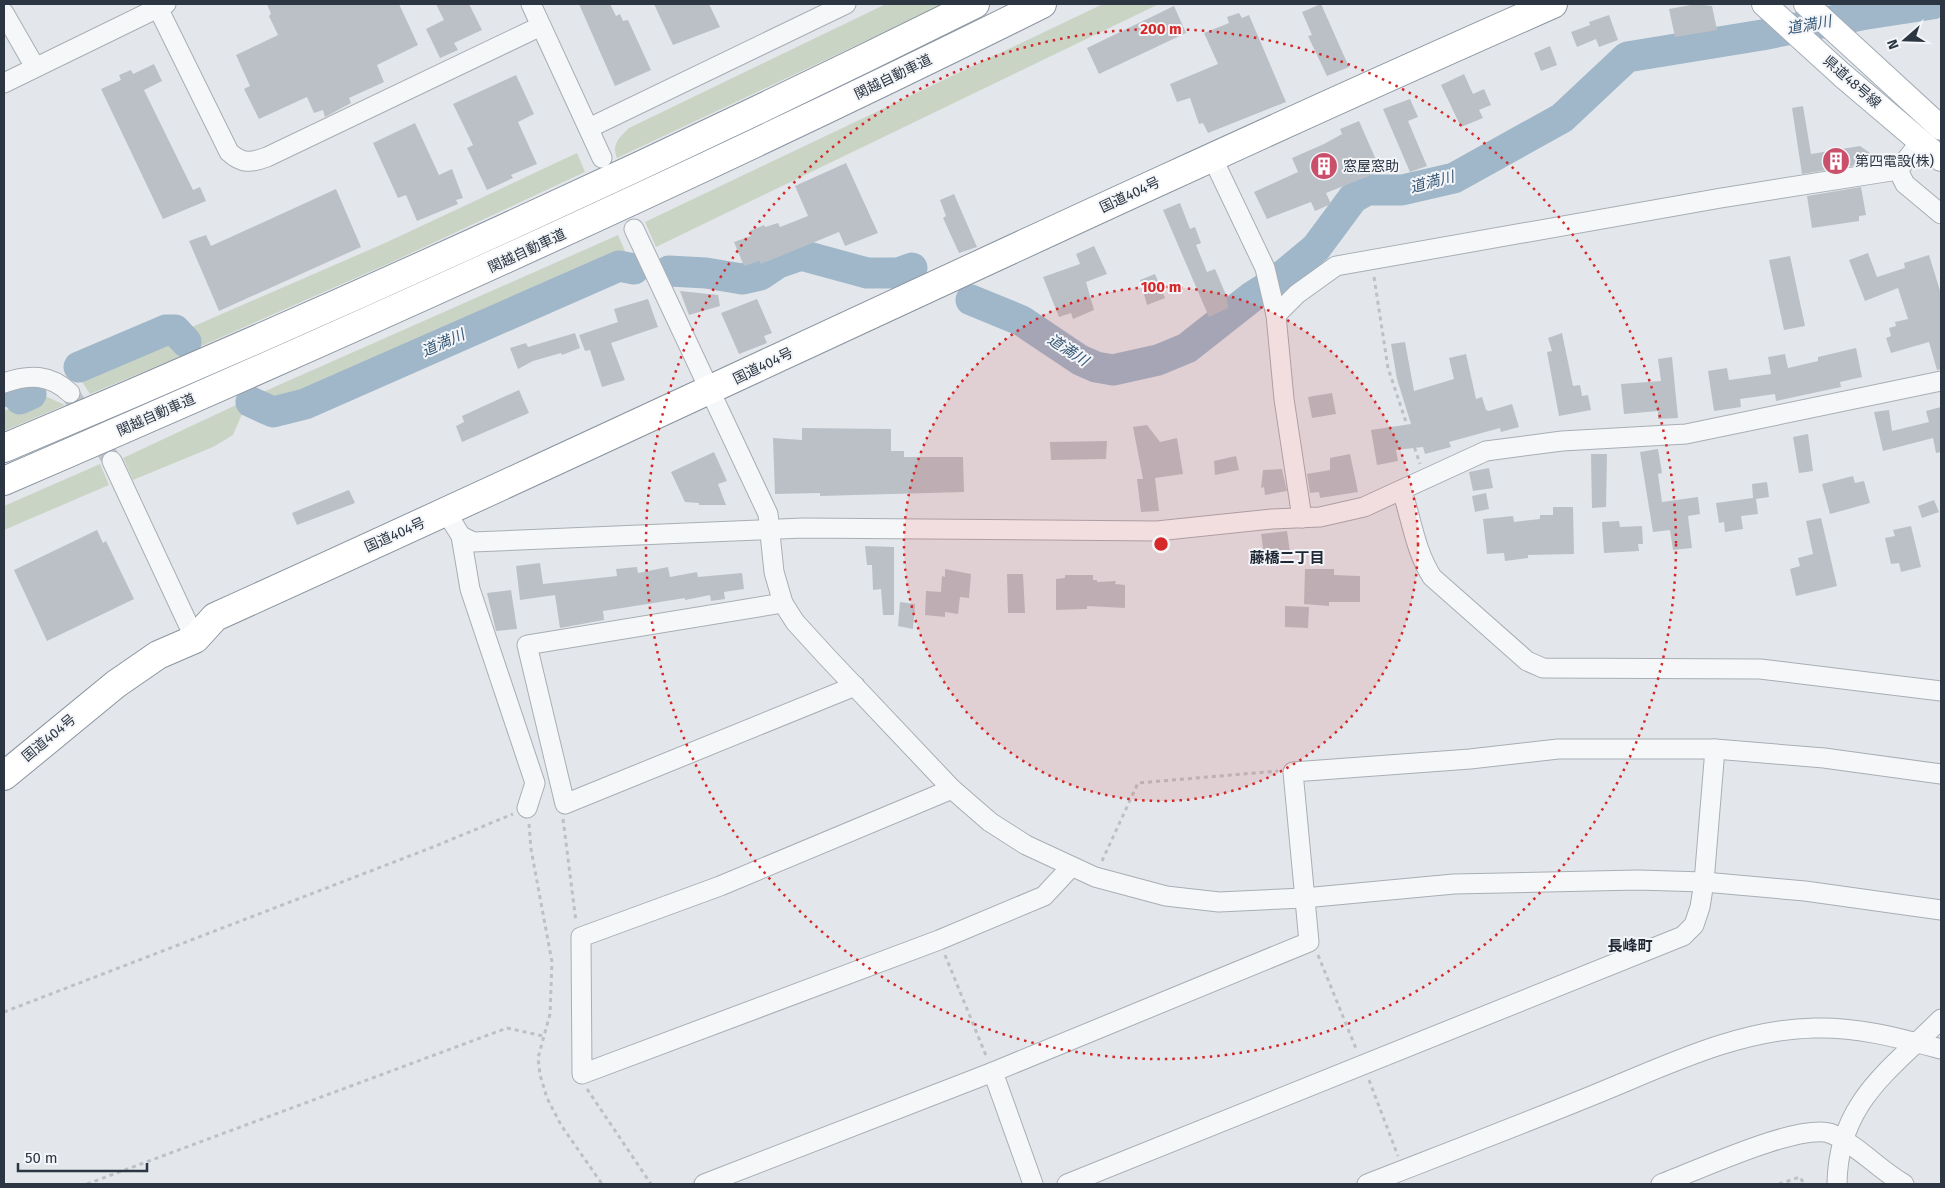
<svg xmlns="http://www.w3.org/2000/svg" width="1945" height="1188" font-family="'Fira Sans','Noto Sans JP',sans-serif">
  <rect width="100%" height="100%" fill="#e3e7eb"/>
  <!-- green -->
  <g fill="#cad4c5">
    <path d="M886 4H944L617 158C611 144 620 137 629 128Z"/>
    <path d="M1103 4H1159L656 247 645 222Z"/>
    <path d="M577 153 585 172 392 262 199 347 185 330 385 243Z"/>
    <path d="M618 235 628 258 304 401C283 405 271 413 254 396Z"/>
    <path d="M174 337 191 352 90 394 79 377Z"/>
    <path d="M43 395 65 405 4 431V411Z"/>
    <path d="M236 405 242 414 233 435 213 447 133 480 123 458Z"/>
    <path d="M100 464 109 485 4 530V506Z"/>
  </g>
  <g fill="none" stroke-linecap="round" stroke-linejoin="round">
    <!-- stream -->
    <path stroke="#a0b7c9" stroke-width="5" d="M4 405 20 399"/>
    <!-- river -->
    <g stroke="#a0b7c9" stroke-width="31">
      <path d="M669 271 706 273 742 279 760 275 778 263 801 255 867 273H898L912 268"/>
      <path d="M971 300 1022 321 1080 360 1096 367 1113 370 1158 360 1187 348 1253 296 1275 282 1316 248 1353 198 1367 190H1402L1454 178 1562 118 1627 57 1762 35 1861 15 1932 4"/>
      <path d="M79 367 166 330H175L186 342"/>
      <path d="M14 390 20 399 31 394"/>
      <path d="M251 402 273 412 305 404 619 266 634 269"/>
    </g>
  </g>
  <!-- building -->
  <g fill="#bbc0c7">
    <path d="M267 4H399L418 45 377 65 384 82 349 98 351 103 325 117 323 110 314 113 307 97 259 119 244 89 250 86 236 55 278 35 269 16 271 14Z"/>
    <path d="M436 4H469L482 30 454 43 458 50 440 58 426 29 444 20Z"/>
    <path d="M579 4H610L616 16 620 14 623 21 628 20 651 70 615 86Z"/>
    <path d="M654 4H709L720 27 673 45Z"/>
    <path d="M1321 4 1349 67 1327 76 1308 36 1312 35 1302 12Z"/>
    <path d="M1696 4 1712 6 1717 30 1675 37 1669 9Z"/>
    <path d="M1174 6 1186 33 1099 74 1087 48Z"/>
    <path d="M1239 13 1242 18 1249 15 1286 102 1208 133 1203 123 1199 124 1190 98 1177 102 1170 84 1218 64 1204 33 1229 23 1227 17Z"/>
    <path d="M1609 15 1618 40 1599 47 1596 39 1577 47 1571 32 1590 25 1589 22Z"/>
    <path d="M1550 46 1557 65 1541 71 1534 53Z"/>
    <path d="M154 64 162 81 144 90 193 190 200 187 206 201 163 219 101 89 121 80 119 75 131 70 133 74Z"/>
    <path d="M1464 74 1473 94 1484 89 1491 105 1479 110 1483 118 1461 127 1441 85Z"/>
    <path d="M516 75 534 114 518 122 537 164 511 175 513 178 487 190 467 148 473 145 453 104Z"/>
    <path d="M1410 99 1418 117 1408 121 1427 166 1410 172 1383 109Z"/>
    <path d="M1803 106 1811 154 1860 146 1870 153 1872 163 1802 174 1792 108Z"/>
    <path d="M1359 121 1381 171 1326 193 1331 204 1315 211 1311 202 1267 219 1254 192 1298 172 1292 158 1324 144 1342 134 1340 129Z"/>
    <path d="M415 123 439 175 452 169 463 198 456 200 458 204 417 221 406 195 398 198 373 143Z"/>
    <path d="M846 163 878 233 845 246 839 232 761 264 759 261 744 266 734 242 751 236 750 231 764 225 765 227 778 223 780 227 808 216 795 186Z"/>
    <path d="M1861 187 1866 215 1859 216V221L1812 228 1807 196Z"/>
    <path d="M336 189 361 247 219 311 189 241 206 235 211 246Z"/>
    <path d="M954 194 977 247 959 253 943 218 946 216 940 200Z"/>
    <path d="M1180 203 1190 229 1195 227 1201 243 1196 245 1207 272 1215 269 1226 295 1228 308 1209 317 1163 210Z"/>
    <path d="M1094 246 1107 274 1086 282 1094 310 1073 319 1071 313 1059 317 1043 277 1080 264 1076 254Z"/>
    <path d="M1868 253 1877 277 1905 268 1904 263 1929 255 1941 294V369L1937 370 1929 342 1891 353 1886 338 1891 336 1889 328 1896 326 1895 322 1908 319 1898 288 1865 301 1849 260Z"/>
    <path d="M1790 256 1805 326 1784 330 1769 260Z"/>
    <path d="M1155 274 1165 298 1147 305 1140 280Z"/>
    <path d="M680 291 718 295 720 306 689 315Z"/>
    <path d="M648 299 658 327 611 343 625 380 602 387 590 350 585 351 579 335 618 322 614 309Z"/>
    <path d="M757 299 772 333 764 336 767 343 739 354 721 313Z"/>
    <path d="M575 333 580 348 562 355 561 353 533 361 518 369 510 348 526 343 528 347Z"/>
    <path d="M1562 333 1573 386 1580 385 1582 396 1588 395 1591 410 1559 416 1547 352 1552 351 1548 338Z"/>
    <path d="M1405 342 1414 391 1454 379 1449 358 1466 354 1476 399 1482 397 1486 410 1489 411 1512 404 1519 427 1501 432 1500 428 1449 442 1451 447 1425 454 1423 447 1396 450 1398 461 1377 465 1371 430 1411 424 1397 379 1391 344Z"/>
    <path d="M1856 348 1862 377 1840 382 1841 387 1776 401 1775 394 1740 399 1741 407 1714 411 1708 371 1727 368 1729 380 1771 374 1768 357 1785 354 1788 368 1818 361V357Z"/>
    <path d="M1672 357 1678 418 1658 419V411L1624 414 1621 384 1661 381 1658 359Z"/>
    <path d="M519 390 529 413 462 442 456 426 464 422 462 416Z"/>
    <path d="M1332 393 1336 414 1312 418 1308 397Z"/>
    <path d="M1941 407V452L1936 453 1933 438 1883 451 1874 412 1889 410 1892 431 1929 422 1926 411Z"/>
    <path d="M1147 425 1160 442 1177 438 1183 474 1155 478 1159 511 1141 512 1137 479H1143L1133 427Z"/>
    <path d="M802 428 891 429V451H904V457H963L964 492 820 496V493L775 494 773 438 802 440Z"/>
    <path d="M1808 434 1813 471 1799 473 1793 437Z"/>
    <path d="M1107 441 1106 459 1051 460 1050 442Z"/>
    <path d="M1658 449 1662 473 1658 474 1662 502 1698 497 1700 514 1688 516 1692 548 1673 550 1670 530 1653 532 1640 452Z"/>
    <path d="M714 452 727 481 718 484 726 505H699V503L685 502 671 472Z"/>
    <path d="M1350 454 1358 492 1320 498 1319 492 1310 493 1307 474 1330 470V458Z"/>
    <path d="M1591 454H1607L1606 507 1592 508Z"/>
    <path d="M1236 456 1239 470 1215 475 1214 461Z"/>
    <path d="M1489 468 1493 488 1473 491 1469 472Z"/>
    <path d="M1282 469 1287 491 1265 495 1264 487 1261 488 1263 470Z"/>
    <path d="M1853 476 1855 483 1864 481 1870 503 1830 514 1822 484Z"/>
    <path d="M1767 482 1769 497 1756 499 1758 514 1741 516 1743 529 1725 532 1724 522 1719 523 1716 503 1753 498 1752 484Z"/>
    <path d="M349 490 355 503 297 525 292 513Z"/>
    <path d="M1486 493 1489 509 1475 512 1472 496Z"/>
    <path d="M1934 500 1939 512 1922 518 1918 506Z"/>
    <path d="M1553 507H1573L1574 554 1528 555V558L1505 561 1504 553 1487 554 1483 519 1513 516 1514 522 1540 519V515H1553Z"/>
    <path d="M1821 518 1837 586 1796 596 1790 569 1800 566 1798 558 1813 554 1806 521Z"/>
    <path d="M1619 521 1620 527 1642 526 1643 544H1638L1639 551 1604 553 1602 522Z"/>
    <path d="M1911 526 1921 567 1901 572 1899 563 1891 564 1885 538 1895 536 1893 530Z"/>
    <path d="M97 530 103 543 106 541 134 599 47 641 14 570Z"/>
    <path d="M1287 531 1290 552 1264 555 1261 534Z"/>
    <path d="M865 546 894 547V615H883L881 589 873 590 872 565H867Z"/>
    <path d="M540 563 543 584 617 576 616 569 637 567 638 573 668 567 670 577 697 572 698 577 742 573 744 589 724 592 725 599 711 601 710 595 685 600V598L603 611 604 620 560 628 555 595 520 600 516 566Z"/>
    <path d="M945 569 971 574 969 598 960 597 958 614 945 612V617L925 615 926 591 941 592 942 576 945 577Z"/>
    <path d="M1305 569H1334V575L1360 576V602H1329V606L1304 604Z"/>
    <path d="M1007 574H1023L1025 613H1008Z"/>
    <path d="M1065 575H1093V580H1097V582L1116 581 1115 584 1125 585V608L1087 606V609L1056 610V579L1065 578Z"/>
    <path d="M511 590 517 629 496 631 487 593Z"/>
    <path d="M900 602 915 604 913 629 898 626Z"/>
    <path d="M1285 606 1309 607 1308 628 1285 627Z"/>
  </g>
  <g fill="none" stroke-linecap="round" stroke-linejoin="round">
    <!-- minor-tunnel -->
    <path stroke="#bec4c9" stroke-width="19" stroke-dasharray="19 9" stroke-linecap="butt" d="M70 393 112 461"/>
    <!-- minor casing -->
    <g stroke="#a8aeb5" stroke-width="21">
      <g id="minor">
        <path d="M531 4 602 158"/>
        <path d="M158 8 229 152C242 164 251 163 267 157L541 26"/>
        <path d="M4 13 35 67"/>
        <path d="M4 83 166 4"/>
        <path d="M589 128 846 4"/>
        <path d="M1921 141 1898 170 1905 184 1941 214"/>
        <path d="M1212 157 1265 268 1276 315 1284 399 1302 518"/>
        <path d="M634 229 768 514 774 572 783 603 795 622 827 657 952 789 990 822 1026 845 1095 877 1166 896 1219 902 1304 898 1454 884 1638 880 1704 882 1805 891 1941 910"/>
        <path d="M1276 315 1297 294 1336 266 1721 198 1898 170"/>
        <path d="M4 383C29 374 50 374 70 393"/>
        <path d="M112 461 195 639"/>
        <path d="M1402 491C1412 521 1415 550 1432 577L1527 661 1543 668 1760 669 1941 691"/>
        <path d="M446 512 461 536 473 542 803 528 1157 531 1272 519 1320 517 1364 507 1486 451 1562 441 1686 434 1941 381"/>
        <path d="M461 536 470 589 535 783 527 808"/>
        <path d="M783 603 527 645 565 804 855 686"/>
        <path d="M952 789 720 886 581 937 582 1074 939 940 1044 896 1071 867"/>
        <path d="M993 1072 1033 1184"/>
        <path d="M704 1184 993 1072 1309 942 1293 772 1470 759 1558 749H1715L1824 758 1941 774"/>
        <path d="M1067 1184 1683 936 1694 925 1700 907 1704 882 1715 749"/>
        <path d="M1367 1184C1444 1154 1520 1125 1596 1094 1665 1066 1739 1029 1815 1028 1859 1027 1899 1038 1941 1049"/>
        <path d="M1661 1184C1694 1172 1802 1121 1832 1134 1859 1146 1879 1170 1904 1184"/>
        <path d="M1837 1184C1838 1103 1889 1071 1941 1019"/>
      </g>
    </g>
    <!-- major casing -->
    <g stroke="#a3acb6" stroke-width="26">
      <g id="major">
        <path d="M1764 4 1842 75 1941 159"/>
        <path d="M1806 4 1941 128"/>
      </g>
    </g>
    <!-- highway casing -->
    <g stroke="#8b95a1" stroke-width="30">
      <g id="highway">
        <path d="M4 448C332 310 657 162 975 4"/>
        <path d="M4 481C354 330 701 174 1042 4"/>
        <path d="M4 776 116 684 158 655 195 639 215 617C662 415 1104 202 1553 4"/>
      </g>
    </g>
    <!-- path -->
    <g stroke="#bdc1c6" stroke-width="3" stroke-dasharray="4 4" stroke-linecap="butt">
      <path d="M1374 277 1388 368 1420 464"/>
      <path d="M563 819 576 922"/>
      <path d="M529 824 531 849 552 962 550 1014 538 1058 540 1075 547 1098 561 1125 602 1184"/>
      <path d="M1102 861 1138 783 1278 771"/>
      <path d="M945 955 987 1058"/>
      <path d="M1318 955 1357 1051"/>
      <path d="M4 1012 433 847 513 814"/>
      <path d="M1369 1080 1398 1156"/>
      <path d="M587 1089 651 1184"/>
      <path d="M87 1184 507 1028 543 1036"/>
      <path d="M1779 1184 1800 1177 1804 1184"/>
    </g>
    <!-- minor -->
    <use href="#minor" stroke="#f6f7f9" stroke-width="19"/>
    <!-- major -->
    <use href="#major" stroke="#fff" stroke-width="24"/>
    <!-- highway -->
    <use href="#highway" stroke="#fff" stroke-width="28"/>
  </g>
  <!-- distance rings -->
  <circle cx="1161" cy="544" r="257" fill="#d62828" fill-opacity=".12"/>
  <g fill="none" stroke="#d62828" stroke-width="2.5" stroke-dasharray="2.5 5">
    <circle cx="1161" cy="544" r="257"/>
    <circle cx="1161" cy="544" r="515"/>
  </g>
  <!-- icons -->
  <defs>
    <g id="building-disc" transform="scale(1.4375)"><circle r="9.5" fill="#c94f6b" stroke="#f3f5f8"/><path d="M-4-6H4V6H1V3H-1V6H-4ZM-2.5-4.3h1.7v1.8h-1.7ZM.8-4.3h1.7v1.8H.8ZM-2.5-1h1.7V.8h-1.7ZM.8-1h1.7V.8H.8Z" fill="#fff"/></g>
  </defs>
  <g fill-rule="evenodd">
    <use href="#building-disc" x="1836" y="161"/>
    <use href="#building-disc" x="1324" y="166"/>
  </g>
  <g text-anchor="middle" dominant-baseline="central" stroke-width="4" stroke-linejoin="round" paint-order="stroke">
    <!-- street labels -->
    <g font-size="14" fill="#2c3642" stroke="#f3f5f8">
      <text transform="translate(893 77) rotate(-26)">関越自動車道</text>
      <text transform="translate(1852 82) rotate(41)">県道48号線</text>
      <text transform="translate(1130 195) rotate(-25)">国道404号</text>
      <text transform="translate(527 251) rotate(-25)">関越自動車道</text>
      <text transform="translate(763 366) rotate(-26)">国道404号</text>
      <text transform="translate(156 415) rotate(-24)">関越自動車道</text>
      <text transform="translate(395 535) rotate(-24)">国道404号</text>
      <text transform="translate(49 738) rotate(-40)">国道404号</text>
    </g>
    <!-- poi labels -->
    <g font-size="14" fill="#2c3642" stroke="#f3f5f8" text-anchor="start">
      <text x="1855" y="161">第四電設(株)</text>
      <text x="1343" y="166">窓屋窓助</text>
    </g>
    <!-- water labels -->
    <g font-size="15" font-style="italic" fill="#375875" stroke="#f3f5f8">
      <text transform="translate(1809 25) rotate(-10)">道満川</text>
      <text transform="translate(1432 182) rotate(-15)">道満川</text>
      <text transform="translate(443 343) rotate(-24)">道満川</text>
      <text transform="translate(1068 350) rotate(33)">道満川</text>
    </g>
    <!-- neighbourhood labels -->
    <g font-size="15" font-weight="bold" fill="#1e2733" stroke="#f3f5f8">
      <text x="1287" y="558">藤橋二丁目</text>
      <text x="1630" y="946">長峰町</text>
    </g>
  </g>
  <circle cx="1161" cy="544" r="8" fill="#d62828" stroke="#f3f5f8" stroke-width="2.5"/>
  <g font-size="15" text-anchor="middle" font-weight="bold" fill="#d62828" stroke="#f3f5f8" stroke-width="4" stroke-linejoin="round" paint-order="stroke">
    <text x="1161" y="34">200 m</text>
    <text x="1161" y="292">100 m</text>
  </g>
  <!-- border -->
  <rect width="1945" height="1188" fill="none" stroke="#2c3642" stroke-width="10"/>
  <!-- north arrow -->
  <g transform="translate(1905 40) rotate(250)" stroke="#f3f5f8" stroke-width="4" paint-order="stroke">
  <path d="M0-4L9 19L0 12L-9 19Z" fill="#2c3642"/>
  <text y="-8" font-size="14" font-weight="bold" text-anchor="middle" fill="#2c3642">N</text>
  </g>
  <!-- scale -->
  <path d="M18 1163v8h129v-8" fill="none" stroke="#2c3642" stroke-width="2.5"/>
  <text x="25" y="1163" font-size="15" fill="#2c3642" stroke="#f3f5f8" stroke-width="4" paint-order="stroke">50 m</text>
</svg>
